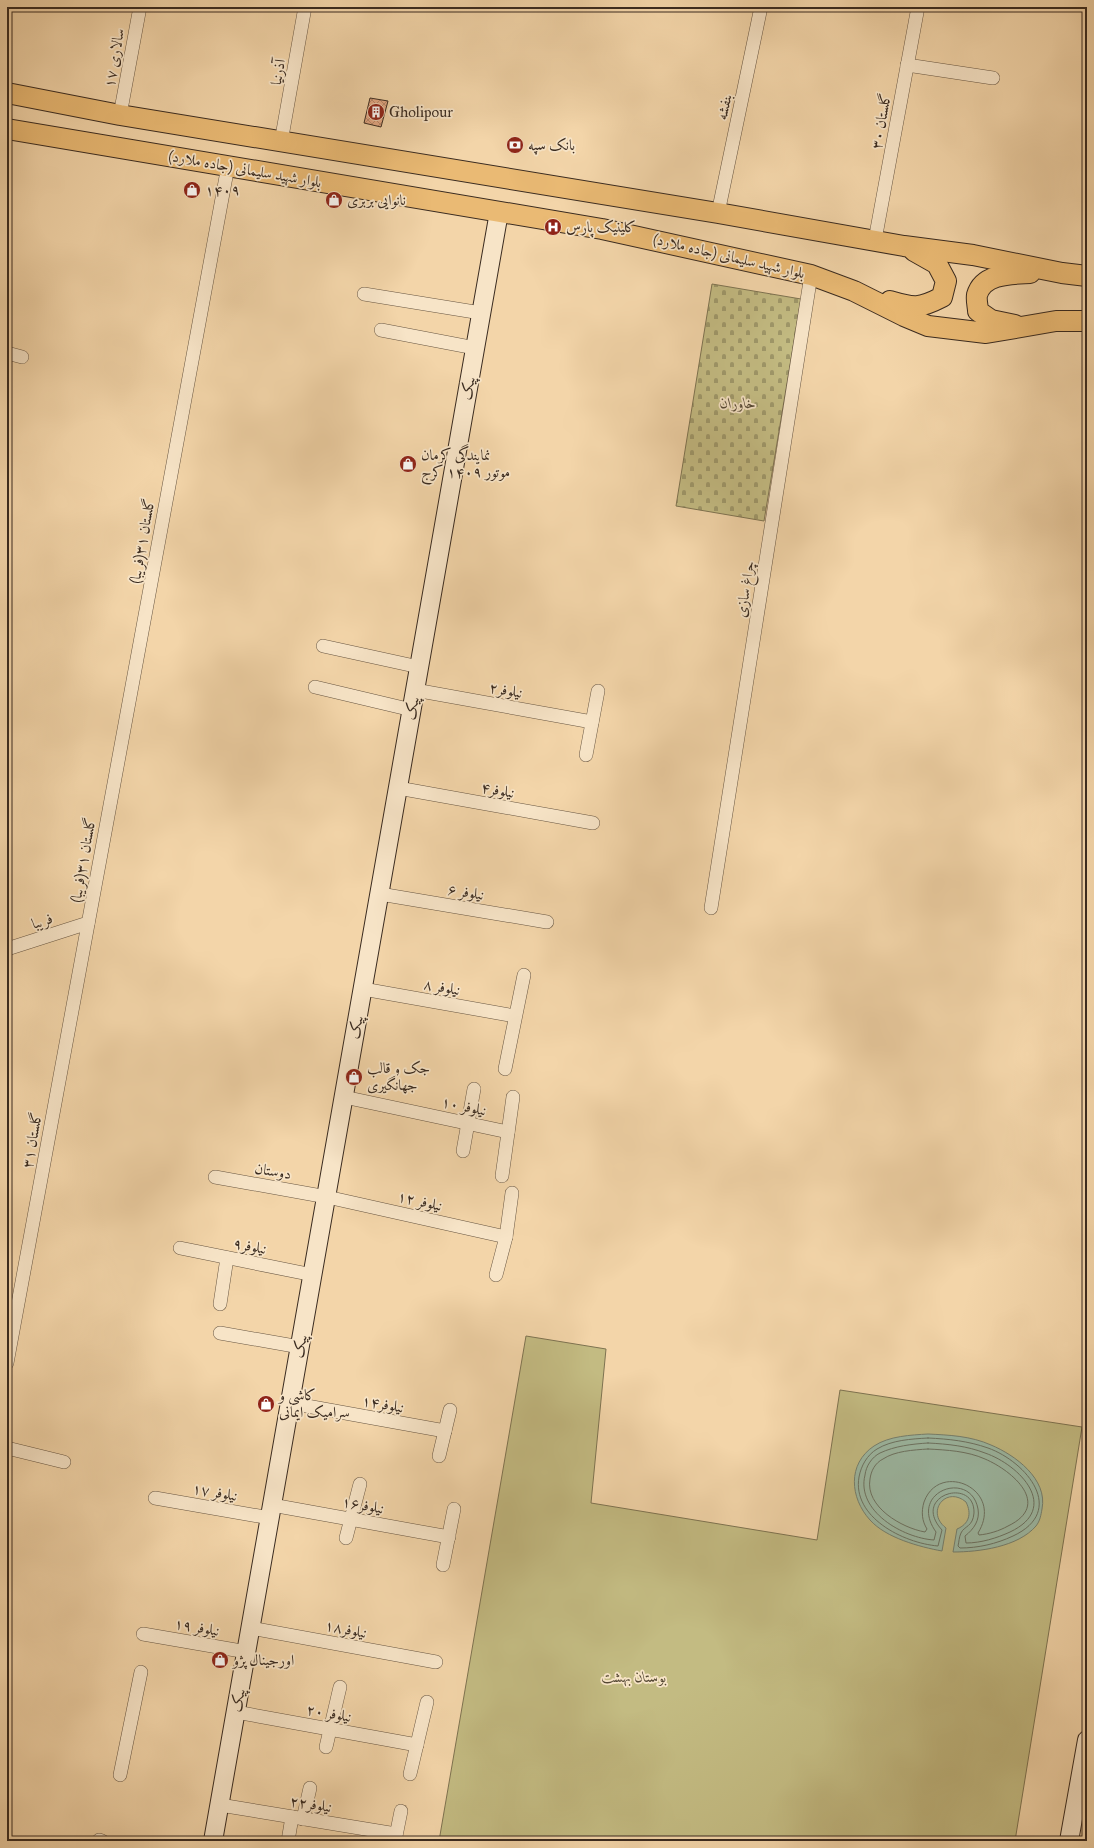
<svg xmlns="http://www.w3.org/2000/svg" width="1094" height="1848" font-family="'IM FELL Great Primer',Amiri,serif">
  <defs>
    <pattern id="cemetery-stones" width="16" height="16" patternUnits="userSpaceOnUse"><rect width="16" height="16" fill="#c3bb82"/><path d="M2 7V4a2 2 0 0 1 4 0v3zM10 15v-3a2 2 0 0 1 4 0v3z" fill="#9f986a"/></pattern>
    <pattern id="building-cross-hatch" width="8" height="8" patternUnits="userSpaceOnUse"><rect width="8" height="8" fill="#e5a985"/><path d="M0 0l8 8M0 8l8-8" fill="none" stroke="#bb8a6c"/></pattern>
  </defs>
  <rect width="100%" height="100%" fill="#f3d5a9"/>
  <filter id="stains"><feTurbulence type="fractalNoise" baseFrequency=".005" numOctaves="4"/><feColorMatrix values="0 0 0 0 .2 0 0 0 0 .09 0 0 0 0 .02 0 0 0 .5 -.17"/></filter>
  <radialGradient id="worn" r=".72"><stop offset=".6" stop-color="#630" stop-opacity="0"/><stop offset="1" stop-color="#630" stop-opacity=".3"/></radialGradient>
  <!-- green -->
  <path fill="#c3bb82" stroke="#7e7351" d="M526 1336 606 1349 591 1503 817 1540 840 1390 1082 1427 1015 1841H439Z"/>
  <!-- cemetery -->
  <path fill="url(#cemetery-stones)" stroke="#7e7351" d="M712 284 801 299 764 521 676 506Z"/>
  <!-- water -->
  <path fill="#9cb9a4" stroke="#75806f" d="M928 1434C949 1435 971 1436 991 1445 1015 1455 1048 1479 1042 1509 1041 1515 1040 1521 1036 1526 1018 1547 979 1552 953 1552L957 1529C969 1524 972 1514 966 1502 946 1485 925 1512 946 1528L942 1551C920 1547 886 1538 870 1520 850 1498 847 1464 874 1446 889 1436 911 1435 928 1434Z"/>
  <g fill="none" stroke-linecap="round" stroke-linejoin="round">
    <!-- shore -->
    <g stroke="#6b7262" stroke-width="1">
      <path d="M928 1438C949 1439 968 1441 988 1448 1027 1462 1067 1511 1013 1536 996 1544 978 1548 960 1548L958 1546C959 1542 959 1537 961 1533 964 1526 973 1527 974 1513 975 1476 910 1495 942 1530L938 1546C903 1543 852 1517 859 1477 861 1466 867 1455 877 1449 892 1440 911 1439 928 1438Z"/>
      <path d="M928 1443C948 1444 967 1446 985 1453 1020 1465 1061 1508 1010 1532 997 1538 981 1543 966 1543L965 1536C974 1529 980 1520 978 1509 971 1469 907 1491 936 1532L934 1540C903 1538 856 1511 865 1475 866 1466 872 1457 880 1453 895 1446 912 1444 928 1443Z"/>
      <path d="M928 1449C947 1450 967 1451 985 1459 1013 1471 1052 1505 1008 1526 999 1531 989 1534 979 1535L978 1533C1005 1489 939 1460 924 1502 921 1512 922 1521 927 1529L925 1532C902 1528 865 1507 870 1479 871 1471 875 1463 883 1459 895 1451 913 1450 928 1449Z"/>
    </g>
  </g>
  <!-- building -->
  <path fill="url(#building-cross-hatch)" stroke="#3a2b20" d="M370 98 388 101 381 127 364 123Z"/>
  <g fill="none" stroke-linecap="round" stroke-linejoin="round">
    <!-- street casing -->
    <g stroke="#685642" stroke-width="14">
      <g id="street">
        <path d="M907 65 993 78"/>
        <path d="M120 115 140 7"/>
        <path d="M281 142 305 7"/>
        <path d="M718 213 761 7"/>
        <path d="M875 240 918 7"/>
        <path d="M364 294 481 313"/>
        <path d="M381 330 475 348"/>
        <path d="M7 353 22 357"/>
        <path d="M323 646 419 667"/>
        <path d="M315 687 412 710"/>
        <path d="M415 690 592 722"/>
        <path d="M586 755 598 691"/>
        <path d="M398 788 593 823"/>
        <path d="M380 894 547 922"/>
        <path d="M711 908 811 275"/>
        <path d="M7 949 88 923"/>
        <path d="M363 989 515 1016"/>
        <path d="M505 1069 524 975"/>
        <path d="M344 1097 508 1132"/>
        <path d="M463 1151 474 1089"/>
        <path d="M502 1176 513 1097"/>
        <path d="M215 1177 327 1197 506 1237"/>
        <path d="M180 1248 313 1275"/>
        <path d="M496 1275 506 1237 512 1193"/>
        <path d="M220 1304 227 1258"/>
        <path d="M220 1333 300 1347"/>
        <path d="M7 1363 228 166"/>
        <path d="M290 1403 445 1431"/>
        <path d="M7 1448 64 1462"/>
        <path d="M439 1456 450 1410"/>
        <path d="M155 1498 270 1518"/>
        <path d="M272 1505 449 1537"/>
        <path d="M346 1538 360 1484"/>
        <path d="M443 1565 454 1509"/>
        <path d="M251 1628 436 1662"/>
        <path d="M143 1634 247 1652"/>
        <path d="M236 1712 417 1745"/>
        <path d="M326 1747 340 1687"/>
        <path d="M410 1774 427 1702"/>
        <path d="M120 1775 141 1672"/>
        <path d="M220 1805 396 1834"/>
        <path d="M303 1819 310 1788"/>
        <path d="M99 1840 102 1841"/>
        <path d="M288 1841 292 1817"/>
        <path d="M395 1841 401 1811"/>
      </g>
    </g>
    <!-- secondary casing -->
    <g stroke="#3a2b20" stroke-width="20">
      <g id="secondary">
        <path d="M213 1841 499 212"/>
        <path d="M1069 1841 1087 1740"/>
      </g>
    </g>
    <!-- primary casing -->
    <g stroke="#3a2b20" stroke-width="22">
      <g id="primary">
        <path d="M7 93 120 115 718 213 904 246 973 255 1062 273 1087 276"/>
        <path d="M7 129 602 229 811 275 854 291 904 316 928 326 986 333 1056 321H1087"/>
        <path d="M890 301C914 308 919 309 942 297L946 281 937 264 914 251"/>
        <path d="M1015 325 991 320 978 311C978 307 976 300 977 295 983 273 1012 274 1030 273"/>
      </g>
    </g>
    <!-- street -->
    <use href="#street" stroke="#f7e4c7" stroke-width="13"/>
    <!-- secondary -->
    <use href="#secondary" stroke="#f7e4c7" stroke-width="18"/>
    <!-- primary -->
    <use href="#primary" stroke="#eaba74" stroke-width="20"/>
  </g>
  <!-- icons -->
  <defs>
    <g id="building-disc" transform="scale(0.9)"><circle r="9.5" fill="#8f2418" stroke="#f7e4c7"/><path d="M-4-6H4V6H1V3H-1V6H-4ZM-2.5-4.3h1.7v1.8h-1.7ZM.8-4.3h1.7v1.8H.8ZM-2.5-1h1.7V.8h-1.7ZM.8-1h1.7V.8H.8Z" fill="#fff"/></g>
    <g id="bank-disc" transform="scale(0.9)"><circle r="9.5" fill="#8f2418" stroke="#f7e4c7"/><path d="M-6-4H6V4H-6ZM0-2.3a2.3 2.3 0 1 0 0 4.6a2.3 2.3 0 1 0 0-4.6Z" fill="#fff"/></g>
    <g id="shop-disc" transform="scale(0.9)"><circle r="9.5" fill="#8f2418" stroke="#f7e4c7"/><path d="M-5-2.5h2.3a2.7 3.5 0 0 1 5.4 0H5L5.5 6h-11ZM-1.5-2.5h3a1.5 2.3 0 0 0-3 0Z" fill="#fff"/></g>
    <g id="hospital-disc" transform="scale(0.9)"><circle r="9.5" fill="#8f2418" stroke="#f7e4c7"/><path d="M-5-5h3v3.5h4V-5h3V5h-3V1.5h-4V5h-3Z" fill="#fff"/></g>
  </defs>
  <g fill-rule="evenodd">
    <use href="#building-disc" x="376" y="112"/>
    <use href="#bank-disc" x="515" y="145"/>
    <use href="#shop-disc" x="192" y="190"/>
    <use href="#shop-disc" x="334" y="200"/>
    <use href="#hospital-disc" x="553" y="227"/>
    <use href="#shop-disc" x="408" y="464"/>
    <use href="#shop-disc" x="354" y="1077"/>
    <use href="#shop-disc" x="266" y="1404"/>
    <use href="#shop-disc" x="220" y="1660"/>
  </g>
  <g text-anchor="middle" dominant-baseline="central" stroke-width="3.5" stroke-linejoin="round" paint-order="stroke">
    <!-- street labels -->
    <g font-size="15" fill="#3a2b20" stroke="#f7e4c7">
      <text transform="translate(114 58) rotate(-80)">سالاری ۱۷</text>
      <text transform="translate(278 72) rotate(-80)">آذرنیا</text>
      <text transform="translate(724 107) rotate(-78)">بنفشه</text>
      <text transform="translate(881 121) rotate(-80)">گلستان ۳۰</text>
      <text transform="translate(245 169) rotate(10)">بلوار شهید سلیمانی (جاده ملارد)</text>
      <text transform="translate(729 256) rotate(13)">بلوار شهید سلیمانی (جاده ملارد)</text>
      <text transform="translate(468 388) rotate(-80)">پیک</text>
      <text transform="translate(142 541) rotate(-80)">گلستان ۳۱(فریبا)</text>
      <text transform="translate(745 589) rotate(-81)">چراغ سازی</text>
      <text transform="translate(506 690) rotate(10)">نیلوفر۲</text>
      <text transform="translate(412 708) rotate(-80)">پیک</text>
      <text transform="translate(498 790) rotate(10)">نیلوفر۴</text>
      <text transform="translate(83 860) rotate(-80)">گلستان ۳۱(فریبا)</text>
      <text transform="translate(466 892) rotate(9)">نیلوفر ۶</text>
      <text transform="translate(42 921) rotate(-18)">فریبا</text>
      <text transform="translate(442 987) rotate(10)">نیلوفر ۸</text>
      <text transform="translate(356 1027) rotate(-80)">پیک</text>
      <text transform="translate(464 1106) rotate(12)">نیلوفر ۱۰</text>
      <text transform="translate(32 1140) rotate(-80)">گلستان ۳۱</text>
      <text transform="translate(273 1171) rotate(10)">دوستان</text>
      <text transform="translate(420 1201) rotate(13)">نیلوفر ۱۲</text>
      <text transform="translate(250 1246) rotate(11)">نیلوفر۹</text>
      <text transform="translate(300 1346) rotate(-80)">پیک</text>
      <text transform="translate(383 1404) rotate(10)">نیلوفر۱۴</text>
      <text transform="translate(215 1492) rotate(10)">نیلوفر ۱۷</text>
      <text transform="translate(363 1505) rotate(10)">نیلوفر۱۶</text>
      <text transform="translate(197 1627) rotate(10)">نیلوفر ۱۹</text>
      <text transform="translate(346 1629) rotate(11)">نیلوفر۱۸</text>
      <text transform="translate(238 1700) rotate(-80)">پیک</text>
      <text transform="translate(329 1713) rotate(10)">نیلوفر ۲۰</text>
      <text transform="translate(311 1804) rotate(9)">نیلوفر۲۲</text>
    </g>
    <!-- poi labels -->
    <g font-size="15" fill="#3a2b20" stroke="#f7e4c7" text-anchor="start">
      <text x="389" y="112">Gholipour</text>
      <text x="528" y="145">بانک سپه</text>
      <text x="205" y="190">۱۴۰۹</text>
      <text x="347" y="200">نانوایی بربری</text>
      <text x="566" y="227">کلینیک پارس</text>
      <text x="421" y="455">نمایندگی کرمان<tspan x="421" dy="17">موتور ۱۴۰۹ کرج</tspan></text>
      <text x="367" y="1068">جک و قالب<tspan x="367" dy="17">جهانگیری</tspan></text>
      <text x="279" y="1395">کاشی و<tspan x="279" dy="17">سرامیک ایمانی</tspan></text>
      <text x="233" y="1660">اورجینال پژو</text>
    </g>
    <!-- park labels -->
    <g font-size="15" font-style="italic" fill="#554834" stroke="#f7e4c7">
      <text x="738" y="403">خاوران</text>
      <text x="634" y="1677">بوستان بهشت</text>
    </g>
  </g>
  <!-- margin -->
  <rect width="1094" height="1848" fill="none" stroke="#f3d5a9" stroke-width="24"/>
  <rect x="8" y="8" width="1078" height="1832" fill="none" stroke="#3a2b20" stroke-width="2"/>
  <rect x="12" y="12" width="1070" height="1824" fill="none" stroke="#3a2b20"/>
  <rect width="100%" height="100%" filter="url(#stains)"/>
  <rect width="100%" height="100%" fill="url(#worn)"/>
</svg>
